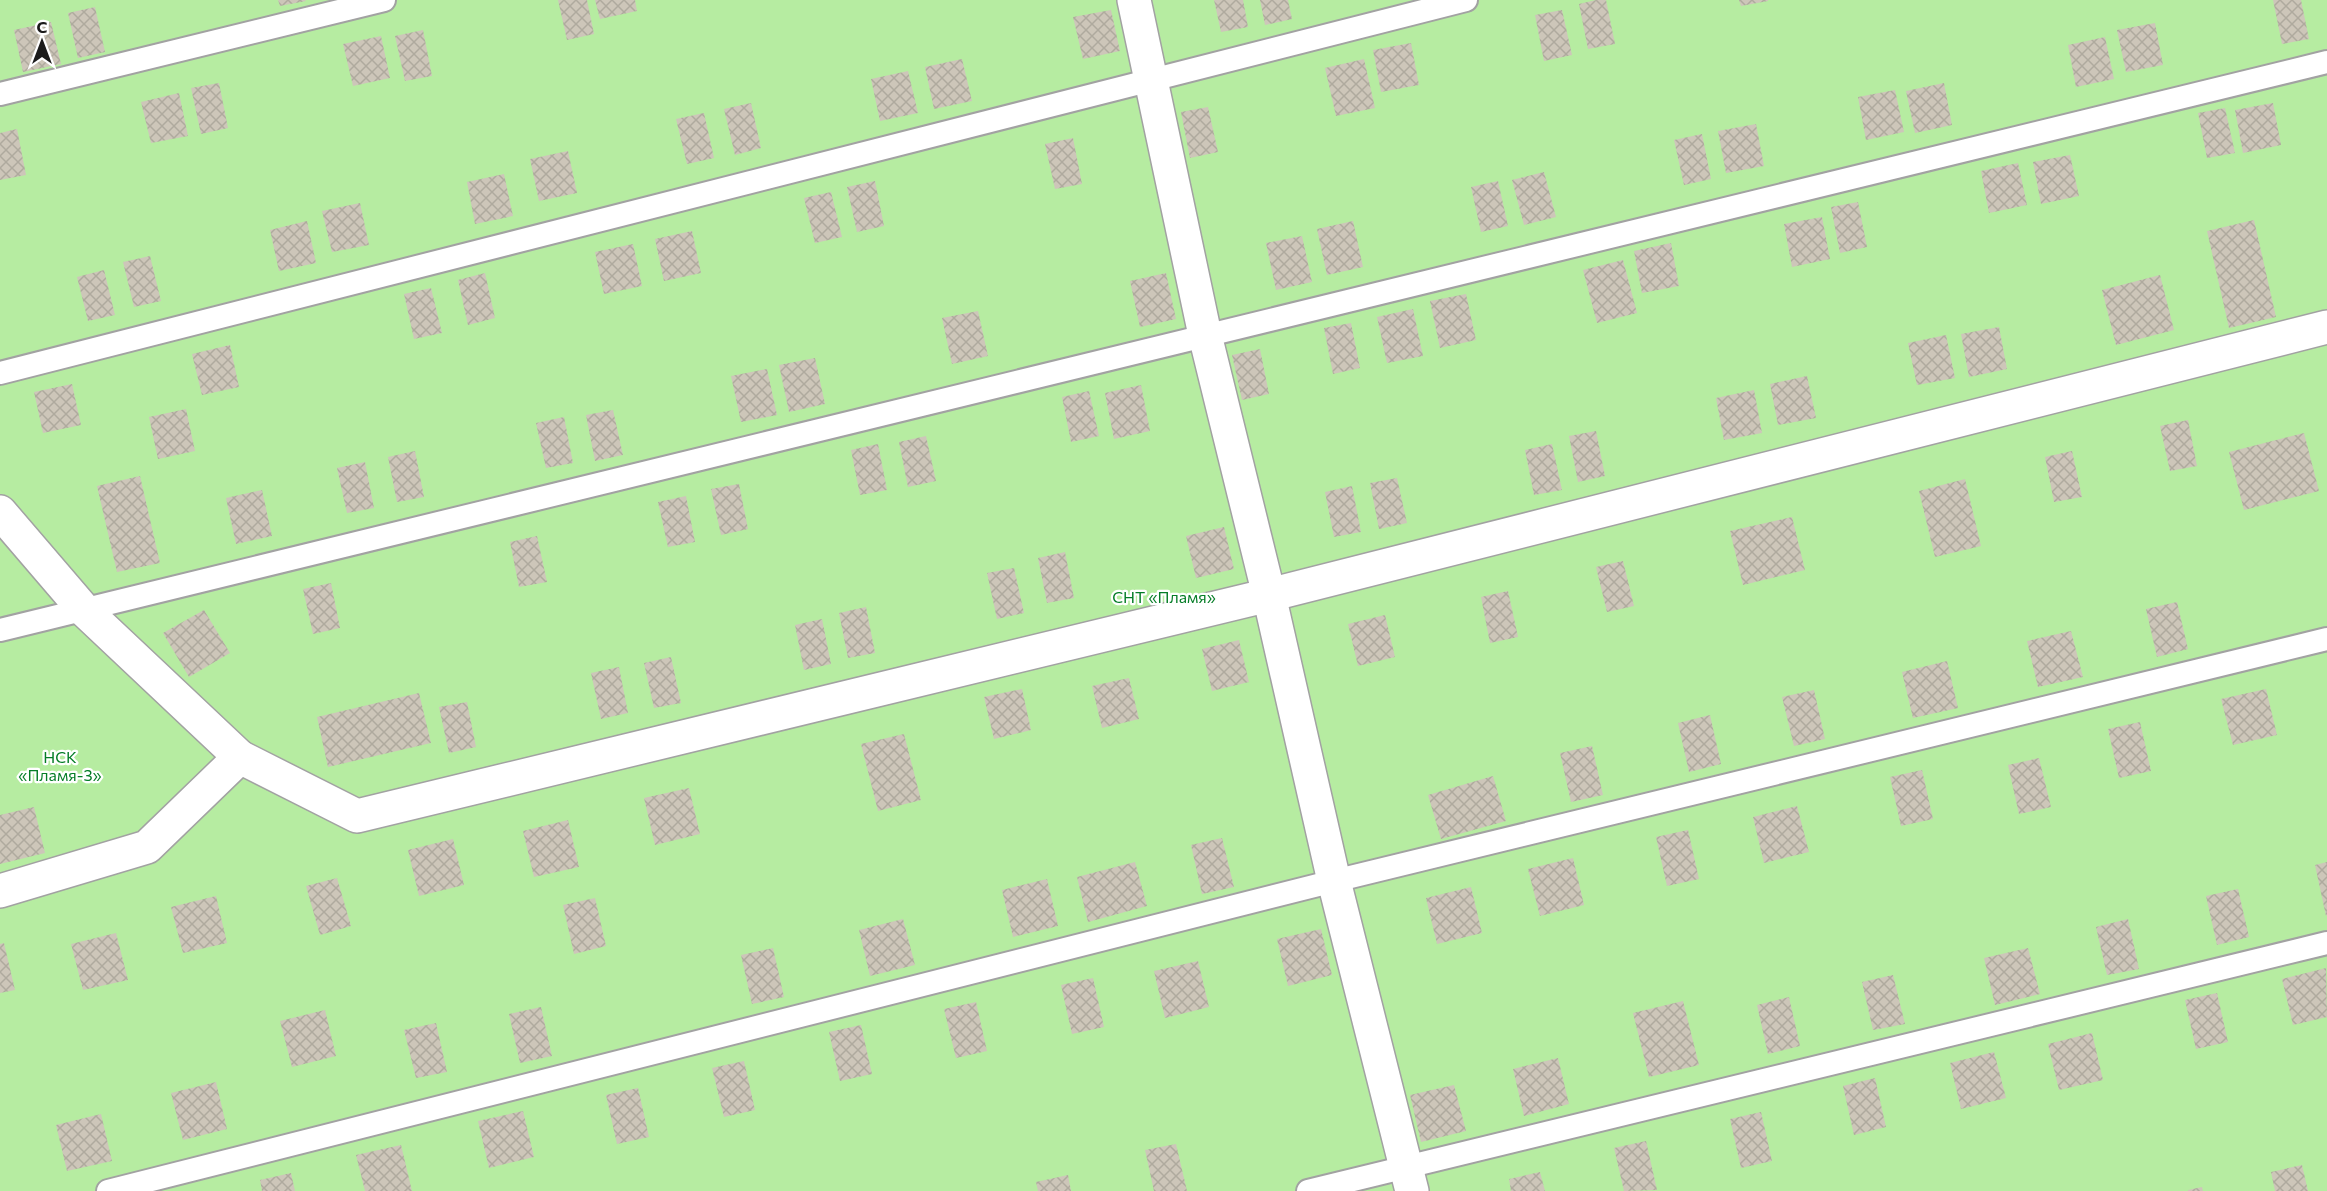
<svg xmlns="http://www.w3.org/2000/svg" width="2327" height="1191" font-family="Commissioner,sans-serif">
  <defs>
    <pattern id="building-cross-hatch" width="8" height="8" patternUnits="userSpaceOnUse" patternTransform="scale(1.5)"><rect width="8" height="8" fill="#cdc6b9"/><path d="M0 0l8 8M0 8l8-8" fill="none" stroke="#afaa9e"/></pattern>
  </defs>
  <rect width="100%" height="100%" fill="#edecdf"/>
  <!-- garden -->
  <rect fill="#b6eca1" x="0" y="0" width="2327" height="1191"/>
  <!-- building -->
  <g fill="url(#building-cross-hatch)">
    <path d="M278 0H305L306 1 280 6Z"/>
    <path d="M558 0H587L594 34 567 40Z"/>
    <path d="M595 0H635L637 11 600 19Z"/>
    <path d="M1214 0H1243L1248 27 1221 32Z"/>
    <path d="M1260 0H1288L1292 19 1265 25Z"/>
    <path d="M1596 0H1606L1615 44 1588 49 1579 4Z"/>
    <path d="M1739 0H1768V1L1741 6Z"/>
    <path d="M2273 0H2301L2309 39 2282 44Z"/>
    <path d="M95 7 105 52 78 58 68 13Z"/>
    <path d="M1111 10 1120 51 1083 59 1073 17Z"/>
    <path d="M1562 10 1572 55 1544 61 1535 15Z"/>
    <path d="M51 22 61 64 23 72 14 30Z"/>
    <path d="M2155 23 2163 65 2126 72 2117 30Z"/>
    <path d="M423 30 432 76 405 81 395 36Z"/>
    <path d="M381 36 390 78 353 86 343 44Z"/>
    <path d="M2105 37 2114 79 2076 87 2068 45Z"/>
    <path d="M1411 43 1419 85 1381 92 1373 50Z"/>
    <path d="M962 59 972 101 934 109 925 67Z"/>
    <path d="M1364 59 1375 108 1336 116 1325 68Z"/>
    <path d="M908 71 918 113 880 121 871 79Z"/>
    <path d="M219 83 228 128 201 134 191 88Z"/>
    <path d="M1944 83 1952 125 1915 133 1906 91Z"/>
    <path d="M1895 90 1904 132 1866 140 1858 97Z"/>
    <path d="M179 93 188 136 151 143 141 102Z"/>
    <path d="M751 103 761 148 735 155 724 109Z"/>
    <path d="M2273 103 2281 145 2243 153 2235 110Z"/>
    <path d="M1208 107 1218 152 1190 158 1181 112Z"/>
    <path d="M2225 108 2235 153 2207 158 2198 113Z"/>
    <path d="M704 113 714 158 687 164 676 119Z"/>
    <path d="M1756 124 1764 166 1726 173 1718 131Z"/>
    <path d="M17 129 26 175 0 180V133Z"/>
    <path d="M1702 134 1711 179 1684 185 1674 140Z"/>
    <path d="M1073 138 1082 184 1055 189 1045 144Z"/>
    <path d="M568 151 577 193 539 201 530 159Z"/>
    <path d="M2070 155 2079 196 2041 204 2033 162Z"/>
    <path d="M2018 163 2027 205 1989 213 1981 171Z"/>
    <path d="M1544 172 1556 217 1524 225 1512 180Z"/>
    <path d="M504 174 513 216 475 224 467 182Z"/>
    <path d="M875 181 884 226 857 232 847 187Z"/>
    <path d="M1498 181 1508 226 1481 232 1471 187Z"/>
    <path d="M831 192 842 237 815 243 804 198Z"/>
    <path d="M1858 202 1867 247 1840 253 1831 207Z"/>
    <path d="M360 203 369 245 332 252 322 211Z"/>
    <path d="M1822 217 1830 259 1792 267 1784 224Z"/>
    <path d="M2254 220 2276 317 2229 328 2207 231Z"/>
    <path d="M307 221 316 263 279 271 270 230Z"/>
    <path d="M1353 221 1363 267 1327 275 1317 229Z"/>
    <path d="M692 231 701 273 664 281 655 239Z"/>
    <path d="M1302 236 1312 282 1276 290 1266 243Z"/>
    <path d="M1671 243 1679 286 1642 293 1634 251Z"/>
    <path d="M633 244 642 286 604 294 595 252Z"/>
    <path d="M150 256 161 301 134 307 123 262Z"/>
    <path d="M1623 260 1637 313 1597 323 1583 270Z"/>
    <path d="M104 270 115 315 88 321 77 277Z"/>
    <path d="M485 273 495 318 468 325 458 280Z"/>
    <path d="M1166 273 1176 319 1140 327 1130 281Z"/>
    <path d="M2160 275 2174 330 2116 345 2102 290Z"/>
    <path d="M431 288 442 333 414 339 404 294Z"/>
    <path d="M1466 294 1476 340 1440 348 1430 301Z"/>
    <path d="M1413 309 1423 356 1387 363 1377 317Z"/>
    <path d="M978 311 988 356 952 364 942 318Z"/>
    <path d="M1351 323 1360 368 1333 374 1324 328Z"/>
    <path d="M1999 327 2007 369 1969 377 1961 334Z"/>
    <path d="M1946 335 1955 378 1917 385 1908 343Z"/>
    <path d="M230 345 239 387 202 395 192 354Z"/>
    <path d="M1260 349 1269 394 1242 400 1232 355Z"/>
    <path d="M815 358 825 404 789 412 779 365Z"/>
    <path d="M767 369 777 415 741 422 731 376Z"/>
    <path d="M1807 376 1816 418 1778 425 1770 384Z"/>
    <path d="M72 384 81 425 43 433 34 392Z"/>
    <path d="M1141 385 1150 431 1114 439 1105 393Z"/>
    <path d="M1754 390 1762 433 1724 440 1716 398Z"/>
    <path d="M1089 391 1099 436 1071 442 1062 397Z"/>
    <path d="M186 409 195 451 158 459 149 417Z"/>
    <path d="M613 410 623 455 595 461 586 415Z"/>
    <path d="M564 417 573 463 546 468 536 423Z"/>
    <path d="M2188 420 2197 466 2170 471 2160 426Z"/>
    <path d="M1596 431 1605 476 1578 482 1569 436Z"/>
    <path d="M2304 433 2319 491 2244 510 2229 452Z"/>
    <path d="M926 436 936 481 908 487 899 442Z"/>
    <path d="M878 444 887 490 860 495 851 450Z"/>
    <path d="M1552 444 1562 490 1534 495 1525 450Z"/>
    <path d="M415 451 424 497 397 502 388 457Z"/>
    <path d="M2072 451 2082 497 2054 502 2045 457Z"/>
    <path d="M365 462 374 508 347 513 337 468Z"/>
    <path d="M140 476 160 563 117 572 97 486Z"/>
    <path d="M1397 478 1407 523 1379 529 1370 483Z"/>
    <path d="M1965 479 1981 546 1935 557 1919 491Z"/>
    <path d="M739 484 748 529 721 535 711 489Z"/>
    <path d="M1352 486 1361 532 1334 537 1325 492Z"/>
    <path d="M262 490 272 536 236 544 226 498Z"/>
    <path d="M686 496 695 542 668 547 658 502Z"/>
    <path d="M1792 517 1805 570 1743 585 1730 531Z"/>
    <path d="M1224 527 1234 569 1196 578 1186 536Z"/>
    <path d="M537 536 547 582 519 587 510 542Z"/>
    <path d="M1065 552 1074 598 1047 603 1038 558Z"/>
    <path d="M1623 561 1634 606 1607 612 1596 567Z"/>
    <path d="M1014 568 1024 613 997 619 987 573Z"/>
    <path d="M331 583 340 628 313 634 303 589Z"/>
    <path d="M1508 591 1518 637 1490 643 1481 597Z"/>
    <path d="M2177 602 2188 649 2157 657 2146 609Z"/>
    <path d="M866 607 875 653 848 658 839 613Z"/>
    <path d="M204 610 230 653 189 677 163 633Z"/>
    <path d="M1385 615 1395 657 1358 666 1348 624Z"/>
    <path d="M822 619 831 664 804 670 795 625Z"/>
    <path d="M2071 631 2083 677 2038 687 2027 641Z"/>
    <path d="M1239 640 1249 682 1212 691 1202 649Z"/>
    <path d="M671 657 681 703 654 708 644 663Z"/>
    <path d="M1947 661 1958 708 1913 718 1902 672Z"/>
    <path d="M619 667 628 713 601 719 591 673Z"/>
    <path d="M1129 678 1139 719 1102 728 1092 686Z"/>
    <path d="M1022 689 1031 730 994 739 984 697Z"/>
    <path d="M2266 689 2277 735 2233 745 2221 699Z"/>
    <path d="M1814 690 1825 739 1794 746 1782 697Z"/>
    <path d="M419 693 431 743 328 767 317 717Z"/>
    <path d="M467 702 476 747 449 753 439 707Z"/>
    <path d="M1710 715 1721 764 1689 772 1678 723Z"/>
    <path d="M2140 722 2151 771 2119 778 2108 729Z"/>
    <path d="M904 734 921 800 878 811 861 744Z"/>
    <path d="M1592 746 1603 795 1571 802 1560 753Z"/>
    <path d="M2039 758 2051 807 2019 814 2008 765Z"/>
    <path d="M1922 770 1933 819 1901 826 1890 777Z"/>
    <path d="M1493 776 1506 821 1441 839 1428 795Z"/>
    <path d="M689 788 700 834 655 845 644 798Z"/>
    <path d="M1797 806 1809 852 1764 863 1753 817Z"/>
    <path d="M34 807 45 853 0 864V815Z"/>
    <path d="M568 820 579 867 534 877 523 831Z"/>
    <path d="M1688 830 1699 879 1667 886 1656 837Z"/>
    <path d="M1222 838 1234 887 1202 894 1191 845Z"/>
    <path d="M453 839 464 885 419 896 408 850Z"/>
    <path d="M1573 858 1584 905 1540 916 1528 869Z"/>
    <path d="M1135 862 1147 906 1088 922 1077 877Z"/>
    <path d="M2327 862V915L2326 916 2315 865Z"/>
    <path d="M337 878 351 926 320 935 306 886Z"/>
    <path d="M1047 879 1058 926 1013 937 1002 890Z"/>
    <path d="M1471 887 1482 933 1437 944 1426 898Z"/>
    <path d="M2238 889 2249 937 2217 945 2206 896Z"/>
    <path d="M216 896 227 943 183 953 171 907Z"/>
    <path d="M595 898 606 946 574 954 563 905Z"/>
    <path d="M903 919 915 965 870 976 859 930Z"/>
    <path d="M2128 919 2139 969 2107 975 2096 927Z"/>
    <path d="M1321 929 1332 975 1288 986 1277 939Z"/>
    <path d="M116 933 128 980 83 990 71 944Z"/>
    <path d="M4 943 15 990 0 993V944Z"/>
    <path d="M773 948 784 997 752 1004 741 955Z"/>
    <path d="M2028 948 2040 994 1995 1005 1984 958Z"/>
    <path d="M1198 961 1209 1007 1165 1018 1154 971Z"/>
    <path d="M2326 968 2327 1017 2293 1025 2282 979Z"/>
    <path d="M1893 975 1905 1024 1873 1030 1862 982Z"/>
    <path d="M1093 978 1104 1027 1072 1034 1061 985Z"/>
    <path d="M2217 993 2228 1042 2196 1049 2185 1000Z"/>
    <path d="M1789 997 1800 1046 1768 1054 1757 1005Z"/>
    <path d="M1683 1001 1699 1065 1649 1077 1633 1013Z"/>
    <path d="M976 1002 987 1051 956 1058 944 1009Z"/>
    <path d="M541 1007 552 1056 520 1063 509 1014Z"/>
    <path d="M325 1010 336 1056 292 1067 280 1021Z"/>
    <path d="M436 1023 447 1072 416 1078 404 1030Z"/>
    <path d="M861 1025 872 1074 840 1081 829 1032Z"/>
    <path d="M2092 1033 2103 1080 2059 1090 2048 1044Z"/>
    <path d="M1994 1052 2006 1098 1961 1109 1950 1063Z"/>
    <path d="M1558 1058 1569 1104 1524 1116 1513 1069Z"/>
    <path d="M744 1061 755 1110 724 1117 712 1068Z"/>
    <path d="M1875 1078 1886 1127 1854 1135 1843 1086Z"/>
    <path d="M216 1082 227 1129 183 1140 171 1093Z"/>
    <path d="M1454 1085 1466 1131 1421 1142 1410 1095Z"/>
    <path d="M638 1088 649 1137 617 1144 606 1095Z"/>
    <path d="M523 1111 534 1157 489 1168 478 1121Z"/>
    <path d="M1761 1112 1772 1161 1741 1168 1730 1119Z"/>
    <path d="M101 1114 112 1161 67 1171 56 1125Z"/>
    <path d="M1646 1141 1657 1190 1624 1191 1614 1148Z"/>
    <path d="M1176 1144 1187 1191H1154L1145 1150Z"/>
    <path d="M401 1145 412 1191H365L356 1155Z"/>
    <path d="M2302 1165 2308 1191H2275L2271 1172Z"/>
    <path d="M1540 1172 1545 1191H1511L1509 1179Z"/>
    <path d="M291 1173 295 1191H262L260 1180Z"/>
    <path d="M1068 1175 1071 1191H1038L1036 1182Z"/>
    <path d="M2202 1187 2203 1191H2188V1190Z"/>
  </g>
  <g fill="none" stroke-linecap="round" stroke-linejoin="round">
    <!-- service casing -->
    <g stroke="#a2a2a2" stroke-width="26">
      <g id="service">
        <path d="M0 94 384 0"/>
        <path d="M0 373 1466 0"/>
        <path d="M0 630 2327 62"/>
        <path d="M108 1191 1334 881 2327 639"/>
        <path d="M1308 1191 2327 943"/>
      </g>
    </g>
    <!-- minor casing -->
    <g stroke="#a2a2a2" stroke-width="36">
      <g id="minor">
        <path d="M1134 0 1205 335 1269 595 1334 881 1412 1191"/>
        <path d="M0 512 84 610 240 757 357 816 1269 595 2327 327"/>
        <path d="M0 891 147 847 240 757"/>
      </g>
    </g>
    <!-- service -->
    <use href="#service" stroke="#fff" stroke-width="22"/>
    <!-- minor -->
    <use href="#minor" stroke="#fff" stroke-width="33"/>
  </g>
  <g text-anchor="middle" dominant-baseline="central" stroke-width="4.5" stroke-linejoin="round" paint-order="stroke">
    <!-- park labels -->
    <g font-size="16" fill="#057d27" stroke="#fff">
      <text x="1164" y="596">СНТ «Пламя»</text>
      <text x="60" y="756">НСК<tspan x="60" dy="18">«Пламя-3»</tspan></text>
    </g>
  </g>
  <!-- north arrow -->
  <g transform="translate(42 42)" stroke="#ffffff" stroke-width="4.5" paint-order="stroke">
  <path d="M0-4.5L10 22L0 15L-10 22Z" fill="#1b1b1b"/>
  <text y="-9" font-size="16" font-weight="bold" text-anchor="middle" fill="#1b1b1b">С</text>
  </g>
</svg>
